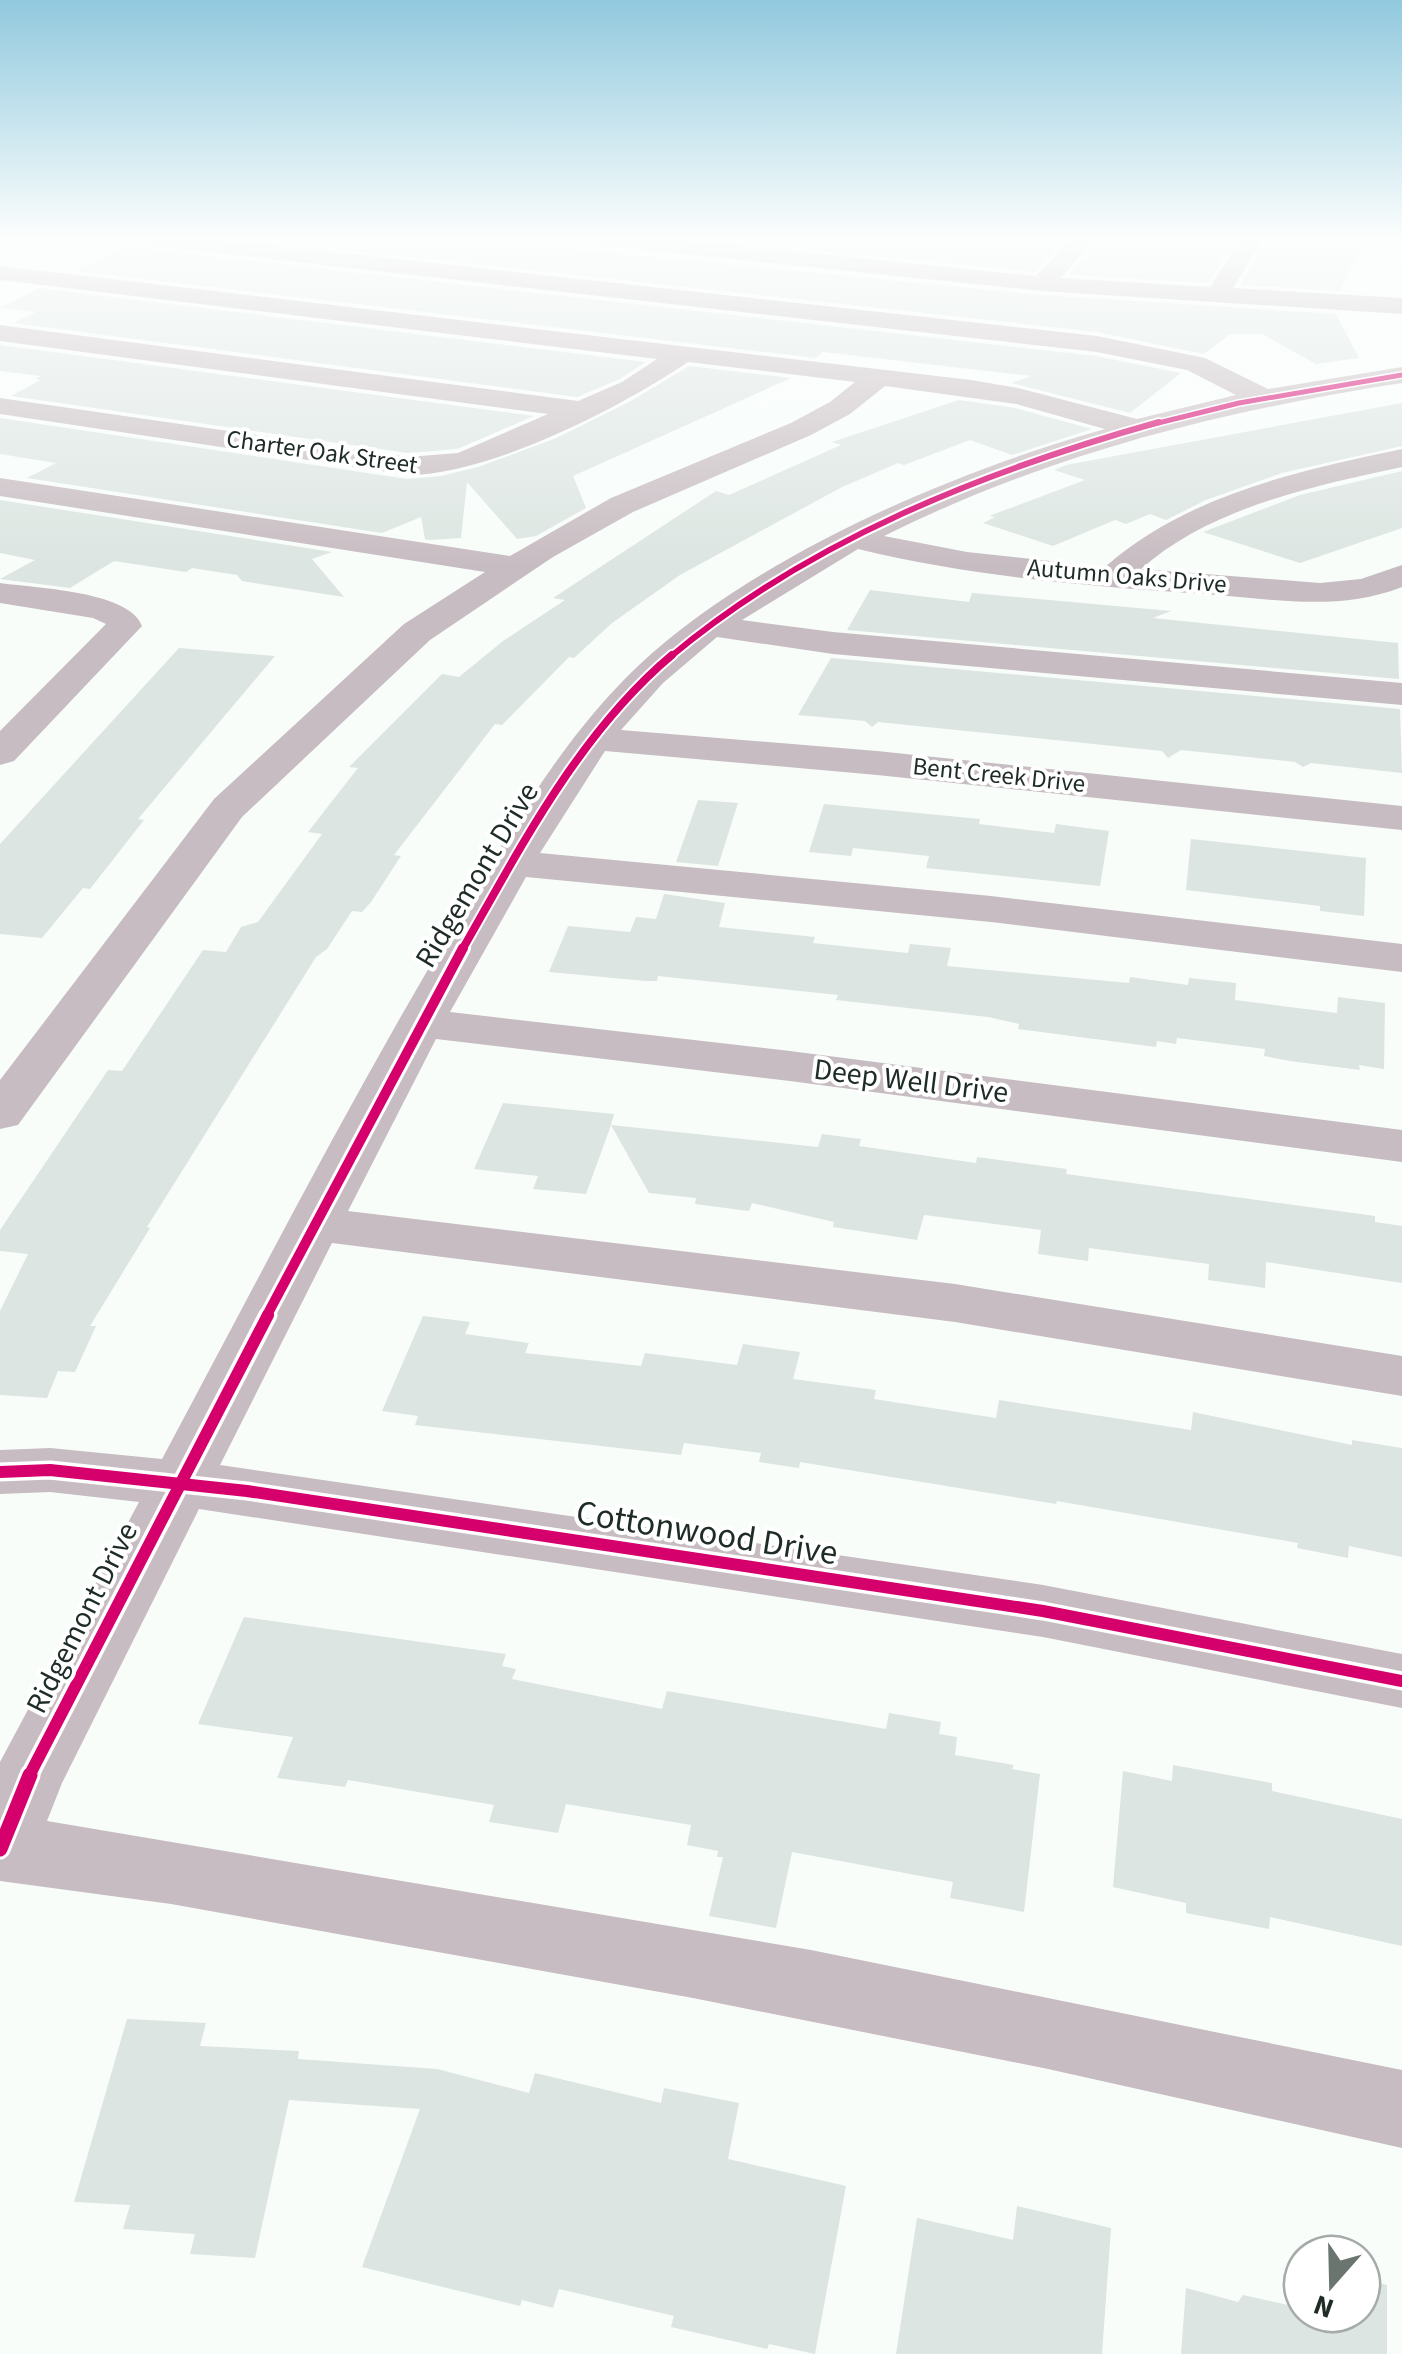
<svg xmlns="http://www.w3.org/2000/svg" width="1402" height="2354" font-family="'Source Sans 3',sans-serif">
  <rect width="100%" height="100%" fill="#f8fdfa"/>
  <!-- building -->
  <g fill="#dce5e1">
    <path d="M239 238H462L1042 295 1336 314 1359 358 1316 364 1262 334H1230L1204 354 1097 332Z"/>
    <path d="M747 238H945L1045 247 1046 238H1067L1035 272 741 242Z"/>
    <path d="M1100 238H1238L1208 283 1069 275Z"/>
    <path d="M1268 238H1361L1360 241 1364 242 1340 291 1240 285Z"/>
    <path d="M136 242 147 249 1096 356 1181 373 1130 413 1011 383 1032 376 823 352 816 358 75 271Z"/>
    <path d="M39 288 646 362 620 379 577 397 14 323 36 312 0 308Z"/>
    <path d="M0 345 534 416 457 449 408 453 11 396 41 380 35 379 41 376 0 371Z"/>
    <path d="M689 366 791 378 573 476 586 508 536 536 517 539 467 482 461 538 429 540 425 539 421 517 382 533 27 478 56 463 0 454V418L407 479 441 476 478 467 554 439 629 402Z"/>
    <path d="M959 400 1015 408 1092 429 1012 455 970 440 904 465 898 463 842 487 680 575 612 623 574 658 569 657 502 725 495 724 394 855 401 856 371 902 362 912 352 911 327 949 316 957 147 1227 150 1228 90 1326H96L75 1372 58 1371 47 1398 0 1395V1311L28 1254 0 1251V1230L108 1070 122 1071 203 950 226 952 241 927 258 922 322 834 308 832 358 768 349 767 442 674 459 677 503 641 565 600 553 598 716 491 729 495 841 445 832 442Z"/>
    <path d="M1402 403V446L1282 473 1206 500 1166 520 1150 514 1126 524 1115 520 1053 546 983 523 995 517 989 516 1085 480 1054 470 1066 465Z"/>
    <path d="M1402 471V528L1300 563 1203 532 1300 495Z"/>
    <path d="M0 500 332 552 312 559 344 597 242 581 237 575 192 568 186 572 114 561 70 588 0 579 35 560 0 553Z"/>
    <path d="M870 590 969 602 972 593 1171 611 1153 618 1398 643 1399 679 847 630Z"/>
    <path d="M179 648 275 656 138 819 144 820 90 889 83 888 42 938 0 934V844Z"/>
    <path d="M831 658 1400 709 1402 773 1311 763 1303 767 1295 762 1181 750 1168 758 1162 751 878 722 872 727 865 721 798 715Z"/>
    <path d="M698 800 738 803 718 866 676 862Z"/>
    <path d="M824 804 980 819 979 824 1054 833 1056 824 1109 831 1100 886 926 868 929 856 853 848 851 856 809 852Z"/>
    <path d="M1191 839 1366 858 1364 916 1320 911V906L1186 890Z"/>
    <path d="M664 894 725 903 719 927 815 937 813 943 908 953 910 944 951 948 947 966 1129 983 1130 977 1188 985 1189 978 1236 983 1235 1000 1337 1013 1338 997 1385 1003 1384 1069 1359 1065 1360 1070 1290 1061 1264 1056 1265 1049 1177 1038 1176 1044 1157 1041 1156 1047 1018 1029 1019 1024 988 1017 836 1000 838 995 658 976 657 981H646L549 972 568 926 630 932 636 917 656 919Z"/>
    <path d="M503 1103 614 1114 611 1125 818 1147 822 1134 861 1139 859 1146 976 1163 977 1157 1067 1169 1066 1174 1375 1216V1222L1402 1226V1283L1266 1262 1265 1288 1208 1280 1209 1264 1089 1248 1088 1261 1038 1254 1041 1230 924 1215 917 1240 833 1227 834 1222 752 1203 749 1211 695 1204 696 1198 649 1193 611 1125 586 1194 533 1189 538 1176 474 1169Z"/>
    <path d="M423 1316 470 1322 465 1334 529 1343 525 1353 641 1366 645 1353 737 1365 743 1344 800 1352 793 1379 876 1390 874 1399 996 1418 999 1400 1191 1430 1193 1412 1352 1445V1440L1402 1448V1557L1349 1546 1348 1558 1297 1548 1298 1543 1057 1501 1056 1504 800 1462 799 1468 759 1462 761 1453 684 1443 681 1455 415 1425 418 1416 382 1411Z"/>
    <path d="M244 1617 506 1654 502 1666 516 1669 512 1679 662 1709 667 1691 886 1729 889 1713 941 1722 939 1734 957 1737 955 1755 1014 1765 1012 1769 1040 1774 1024 1912 950 1898 953 1882 792 1852 776 1928 709 1916 723 1857H717L718 1851 687 1845 691 1825 566 1804 558 1833 489 1822 494 1805 348 1780 345 1787 277 1778 293 1737 198 1724Z"/>
    <path d="M1173 1765 1272 1783V1791L1402 1819V1946L1270 1917 1269 1929 1186 1913V1903L1113 1887 1123 1771 1172 1781Z"/>
    <path d="M127 2019 206 2023 200 2046 299 2051 298 2059 437 2069 529 2093 535 2073 661 2103 664 2088 739 2103 728 2159 846 2186 815 2354 769 2344 767 2349 671 2327 674 2316 559 2289 553 2308 522 2300 520 2306 362 2267 420 2109 289 2100 255 2258 190 2254 195 2234 123 2229 130 2205 74 2202Z"/>
    <path d="M1017 2206 1111 2228 1102 2354H896L917 2218 1013 2240Z"/>
    <path d="M1294 2263 1302 2265V2314H1362V2279L1387 2285V2354H1181L1186 2288 1238 2302 1243 2295 1293 2306Z"/>
  </g>
  <g fill="none" stroke-linecap="round" stroke-linejoin="round">
    <!-- minor -->
    <g fill="#c7bcc1" fill-rule="evenodd">
      <path d="M136 238H207L1097 336 1205 358 1268 389 1402 367V383C1221 411 1049 454 884 536L967 552 1105 567C1187 495 1297 471 1402 449V467C1314 486 1211 507 1141 569L1320 583 1361 579 1402 565V587C1339 612 1272 599 1206 594 1088 586 973 577 858 549L742 620 833 632 1402 683V705L833 654 717 637 663 683 621 730 877 751 1402 806V830L877 775 605 751 540 853 991 896 1402 944V972L991 922 526 877 450 1012 790 1051 1402 1130V1162L790 1081 436 1039 348 1211 955 1284 1402 1356V1396L955 1322 332 1243 220 1465 1043 1585 1402 1654V1708L1043 1637 199 1509 62 1783 47 1821 811 1950 1402 2070V2148L1048 2069 693 1998 171 1904 0 1881V1762L139 1502 50 1492 0 1494V1450L50 1448 162 1459C258 1280 351 1097 455 924 508 834 561 739 638 666 755 556 952 472 1105 429L1016 404 885 386 850 414 811 435 633 512 553 557 430 640 242 817 18 1125 0 1129V1080L214 799 404 624 485 572 0 496V478L510 556 611 498 791 423 830 402 855 382 688 362C620 408 489 475 408 475L0 414V398L408 457 458 453 548 414 0 341V325L578 401 622 382 657 359 0 280V266L971 380 1018 388 1137 419 1236 395 1187 370 1097 352 147 245Z"/>
      <path d="M586 238H662L1036 276 1072 238H1096L1061 278 1210 287 1242 238H1264L1233 288 1402 298V314L1042 291 597 245Z"/>
      <path d="M0 583C34 588 130 591 142 626L14 761 0 765V731L106 624 93 618 0 603Z"/>
    </g>
    <!-- cycleway-far5 casing -->
    <g stroke="#fff" stroke-width="8">
      <path id="cycleway-far5" d="M1150 425 1239 403 1402 375"/>
    </g>
    <!-- cycleway-far4 casing -->
    <g stroke="#fff" stroke-width="10">
      <path id="cycleway-far4" d="M669 658C809 540 985 471 1159 422"/>
    </g>
    <!-- cycleway-far3 casing -->
    <g stroke="#fff" stroke-width="12">
      <path id="cycleway-far3" d="M462 950C521 847 579 733 672 655"/>
    </g>
    <!-- cycleway-far2 casing -->
    <g stroke="#fff" stroke-width="16">
      <path id="cycleway-far2" d="M266 1317 463 948"/>
    </g>
    <!-- cycleway-far1 casing -->
    <g stroke="#fff" stroke-width="19">
      <g id="cycleway-far1">
        <path d="M0 1472 50 1470 247 1491 1043 1611 1402 1681"/>
        <path d="M28 1778 268 1315"/>
      </g>
    </g>
    <!-- cycleway casing -->
    <g stroke="#fff" stroke-width="21">
      <path id="cycleway" d="M0 1849 30 1775"/>
    </g>
    <!-- cycleway-far5 -->
    <use href="#cycleway-far5" stroke="#d6006c" stroke-width="5"/>
    <!-- cycleway-far4 -->
    <use href="#cycleway-far4" stroke="#d6006c" stroke-width="6"/>
    <!-- cycleway-far3 -->
    <use href="#cycleway-far3" stroke="#d6006c" stroke-width="8"/>
    <!-- cycleway-far2 -->
    <use href="#cycleway-far2" stroke="#d6006c" stroke-width="10"/>
    <!-- cycleway-far1 -->
    <use href="#cycleway-far1" stroke="#d6006c" stroke-width="12"/>
    <!-- cycleway -->
    <use href="#cycleway" stroke="#d6006c" stroke-width="15"/>
  </g>
  <!-- sky -->
  <linearGradient id="sky" x2="0" y2="1"><stop stop-color="#91c9de"/><stop offset="0.42" stop-color="#fcfefd"/><stop offset="1" stop-color="#fcfefd" stop-opacity="0"/></linearGradient>
  <rect width="1402" height="567" fill="url(#sky)"/>
  <g text-anchor="middle" dominant-baseline="central" stroke-width="8" stroke-linejoin="round" paint-order="stroke">
    <!-- far-street labels -->
    <g font-size="25" fill="#1e2c25" stroke="#fff">
      <text transform="translate(322 452) rotate(8)">Charter Oak Street</text>
      <text transform="translate(1127 576) rotate(5)">Autumn Oaks Drive</text>
      <text transform="translate(999 775) rotate(6)">Bent Creek Drive</text>
    </g>
    <!-- street labels -->
    <g font-size="30" fill="#1e2c25" stroke="#fff">
      <text transform="translate(477 875) rotate(-59)">Ridgemont Drive</text>
      <text transform="translate(911 1081) rotate(7)">Deep Well Drive</text>
      <text transform="translate(82 1618) rotate(-63)">Ridgemont Drive</text>
    </g>
    <!-- near-street labels -->
    <g font-size="35" fill="#1e2c25" stroke="#fff">
      <text transform="translate(707 1533) rotate(9)">Cottonwood Drive</text>
    </g>
  </g>
  <!-- north arrow -->
  <g transform="translate(1332 2284) rotate(200)"><circle r="48" fill="#ffffff" stroke="#a5aba8" stroke-width="2.5"/>
  <path d="M0-8L18 38L0 25L-18 38Z" fill="#6a7570"/>
  <text y="-15" font-size="28" font-weight="bold" text-anchor="middle" fill="#1e2c25">N</text>
  </g>
</svg>
